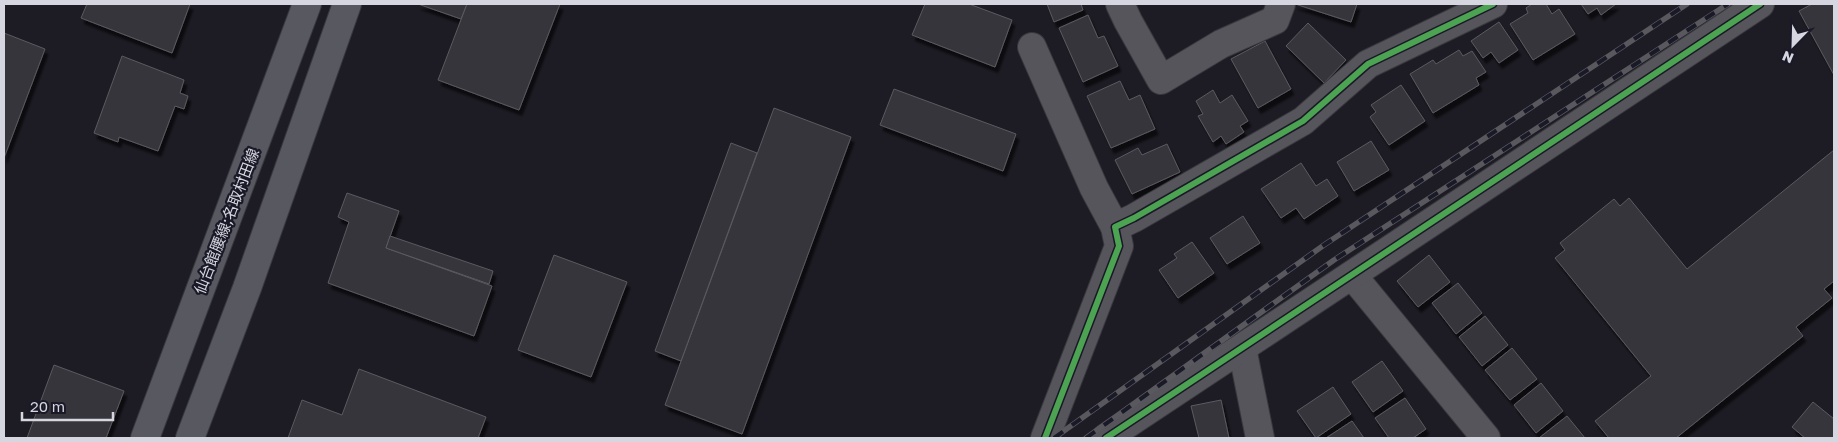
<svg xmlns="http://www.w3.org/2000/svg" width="1838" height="442" font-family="'Golos Text','Noto Sans JP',sans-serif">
  <defs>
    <filter id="shadow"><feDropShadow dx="3" dy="5.5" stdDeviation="1" flood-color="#0009"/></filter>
  </defs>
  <rect width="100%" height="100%" fill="#1d1c24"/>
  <!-- building -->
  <g fill="#36343b" stroke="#5b5a60" filter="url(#shadow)">
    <path d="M87 4H190L172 53 81 18Z"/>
    <path d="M418 4H467L461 19Z"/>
    <path d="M467 4H560L519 110 438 80Z"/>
    <path d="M925 4H969L1012 20 995 67 912 35Z"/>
    <path d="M1047 4H1081L1083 10 1054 22Z"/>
    <path d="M1295 4H1357L1351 22Z"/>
    <path d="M1532 4H1546L1552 14 1559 9 1575 34 1533 60 1510 24 1528 13 1526 8Z"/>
    <path d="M1581 4H1616L1601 15 1597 8 1588 14Z"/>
    <path d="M1812 4H1834V75L1799 11Z"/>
    <path d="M1088 15 1098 38 1104 36 1118 66 1083 82 1059 28Z"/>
    <path d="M1499 22 1518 50 1499 63 1491 52 1483 58 1471 41Z"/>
    <path d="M1308 23 1346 60 1324 83 1286 46Z"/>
    <path d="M4 33 45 49 4 158Z"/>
    <path d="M1265 41 1291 89 1258 108 1231 59Z"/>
    <path d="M1459 50 1463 56 1472 51 1486 72 1476 78 1479 85 1433 113 1410 74 1433 60 1436 64Z"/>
    <path d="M122 56 184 80 180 93 188 96 184 109 175 106 158 151 119 137 118 142 94 133Z"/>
    <path d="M1120 81 1129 100 1140 95 1155 129 1111 148 1087 96Z"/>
    <path d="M1401 85 1425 121 1389 145 1370 117 1376 112 1371 105Z"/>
    <path d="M894 89 1016 134 1003 171 880 125Z"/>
    <path d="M1213 90 1220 103 1232 95 1248 121 1240 126 1244 132 1226 144 1221 136 1213 142 1198 116 1203 114 1196 101Z"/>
    <path d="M774 108 851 137 742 434 665 405Z"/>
    <path d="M1371 141 1389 170 1354 191 1337 162Z"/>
    <path d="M731 143 757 153 681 361 655 351Z"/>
    <path d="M1167 144 1180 172 1132 194 1115 160 1138 148 1142 155Z"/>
    <path d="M1834 150V281L1824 289 1832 298 1796 327 1803 336 1676 438H1609L1595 421 1651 376 1555 258 1565 250 1560 243 1614 199 1620 206 1629 198 1687 269Z"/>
    <path d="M1301 163 1316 186 1327 179 1338 196 1304 219 1296 208 1281 218 1261 189Z"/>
    <path d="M347 193 399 211 386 248 492 286 474 336 328 283 349 222 338 217Z"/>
    <path d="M1243 216 1260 243 1227 264 1210 238Z"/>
    <path d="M390 236 493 271 489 284 386 248Z"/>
    <path d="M1192 242 1214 273 1178 298 1159 270 1177 258 1174 254Z"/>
    <path d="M554 255 627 282 591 377 518 350Z"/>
    <path d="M1429 255 1450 282 1418 307 1397 281Z"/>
    <path d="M1458 283 1482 313 1456 334 1432 303Z"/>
    <path d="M1485 316 1508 345 1482 366 1459 337Z"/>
    <path d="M1512 348 1537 379 1510 400 1485 370Z"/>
    <path d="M1382 361 1403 391 1373 412 1352 382Z"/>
    <path d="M54 365 124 391 106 438H27Z"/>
    <path d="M359 369 486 417 478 438H288L302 400 342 415Z"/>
    <path d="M1541 383 1563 411 1536 433 1514 405Z"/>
    <path d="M1333 387 1351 414 1316 438 1297 411Z"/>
    <path d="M1405 398 1426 429 1413 438H1389L1375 418Z"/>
    <path d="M1221 400 1229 438H1199L1191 406Z"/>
    <path d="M1813 402 1834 419V438H1805L1792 427Z"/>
    <path d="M1567 416 1585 438H1539Z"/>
    <path d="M1352 421 1364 438H1326Z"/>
  </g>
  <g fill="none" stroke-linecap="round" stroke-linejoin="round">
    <!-- minor casing -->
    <g stroke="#38383f" stroke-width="30">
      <g id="minor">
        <path d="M1120 4 1128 21 1161 80 1221 44 1275 20 1281 4"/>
        <path d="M1032 47 1094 188 1115 227"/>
        <path d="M1352 275 1486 438"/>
        <path d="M1242 348 1260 438"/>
        <path d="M1045 438 1119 246 1115 227 1134 218 1303 121 1368 64 1493 4"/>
        <path d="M1106 438 1760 4"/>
      </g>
    </g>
    <!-- secondary casing -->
    <g stroke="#38383f" stroke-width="30">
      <g id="secondary">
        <path d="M145 438 307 4"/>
        <path d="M190 438 247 288 347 4"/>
      </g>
    </g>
    <!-- minor -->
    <use href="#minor" stroke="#55555b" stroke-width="28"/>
    <!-- secondary -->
    <use href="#secondary" stroke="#575860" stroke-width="28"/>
    <!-- rail casing -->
    <g stroke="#58585e" stroke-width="5.5">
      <g id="rail">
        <path d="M1054 438 1324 245 1687 4"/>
        <path d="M1086 438 1334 260 1728 4"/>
      </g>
    </g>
    <!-- rail -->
    <use href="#rail" stroke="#1a1927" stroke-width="4" stroke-dasharray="11" stroke-linecap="butt"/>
    <!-- cycleway casing -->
    <g stroke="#1a1927" stroke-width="9">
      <g id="cycleway">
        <path d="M1045 438 1119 246 1115 227 1134 218 1303 121 1368 64 1493 4"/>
        <path d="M1106 438 1760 4"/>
      </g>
    </g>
    <!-- cycleway -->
    <use href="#cycleway" stroke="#4ca352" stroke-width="6"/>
  </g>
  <g text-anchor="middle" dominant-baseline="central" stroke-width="4.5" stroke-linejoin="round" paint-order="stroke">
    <!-- street labels -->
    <g font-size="15" fill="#d6d6e0" stroke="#1a1927">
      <text transform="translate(226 221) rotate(-69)">仙台館腰線;名取村田線</text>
    </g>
  </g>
  <!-- border -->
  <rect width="1838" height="442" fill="none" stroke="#d6d6e0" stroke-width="10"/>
  <!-- north arrow -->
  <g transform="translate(1793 45) rotate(203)" stroke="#1a1927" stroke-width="4" paint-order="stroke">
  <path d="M0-4L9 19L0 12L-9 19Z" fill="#d6d6e0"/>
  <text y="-8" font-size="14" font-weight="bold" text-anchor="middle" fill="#d6d6e0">N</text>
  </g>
  <!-- scale -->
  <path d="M22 412v8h91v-8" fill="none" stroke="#d6d6e0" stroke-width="2.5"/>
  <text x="30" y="412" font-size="15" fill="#d6d6e0" stroke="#1a1927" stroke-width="4" paint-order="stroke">20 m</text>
</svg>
